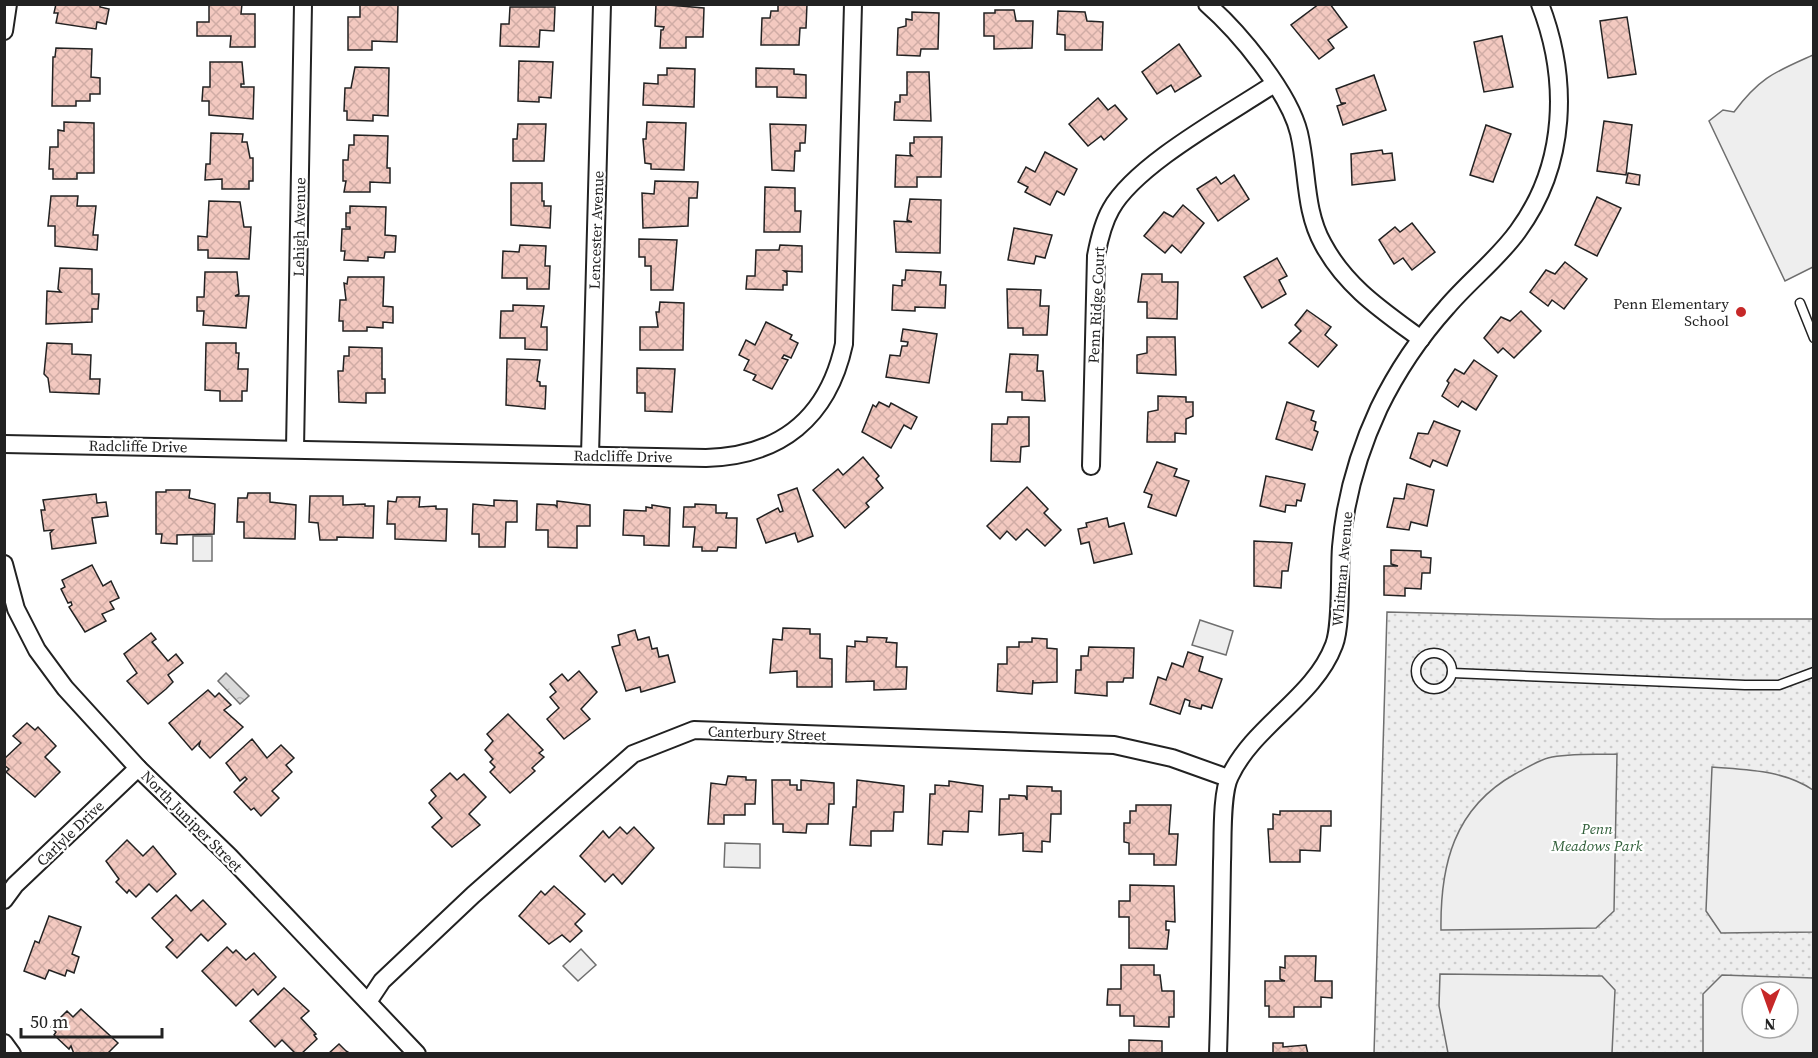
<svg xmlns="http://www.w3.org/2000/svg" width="1818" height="1058" font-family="'Source Serif 4',serif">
  <defs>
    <pattern id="park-dots" width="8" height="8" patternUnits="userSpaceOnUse" patternTransform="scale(1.5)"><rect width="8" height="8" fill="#eee"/><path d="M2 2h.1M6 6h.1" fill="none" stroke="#ccc" stroke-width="1.8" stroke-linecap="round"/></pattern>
    <pattern id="water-ripples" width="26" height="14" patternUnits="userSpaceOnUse" patternTransform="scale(1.5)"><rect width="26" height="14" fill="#d9d9d9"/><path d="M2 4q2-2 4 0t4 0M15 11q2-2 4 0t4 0" fill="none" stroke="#bababa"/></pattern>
    <pattern id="building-cross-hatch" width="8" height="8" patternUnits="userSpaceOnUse" patternTransform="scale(1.5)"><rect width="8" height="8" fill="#f3c9c0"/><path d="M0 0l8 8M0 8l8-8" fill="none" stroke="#d0aca5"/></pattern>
  </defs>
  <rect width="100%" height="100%" fill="#fff"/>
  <!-- park -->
  <path fill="url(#park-dots)" stroke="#6f6f6f" stroke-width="1.5" fill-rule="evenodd" d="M1387 612 1659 619H1813V1053L1374 1054ZM1752 992H1788V1028H1752Z"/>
  <!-- garden -->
  <g fill="#eee" stroke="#6f6f6f" stroke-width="1.5" fill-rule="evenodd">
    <path d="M1813 55V267L1785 281 1709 121 1723 110 1734 112C1760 77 1775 72 1813 55Z"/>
    <rect x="193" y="536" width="19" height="25"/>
    <path d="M1200 620 1233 631 1226 655 1192 645Z"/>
    <path d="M1617 754 1614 911 1596 928 1441 930C1440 865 1454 808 1515 774 1525 769 1537 761 1548 758 1570 753 1595 755 1617 754Z"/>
    <path d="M1712 767C1748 770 1783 770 1813 790V932L1721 933 1706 911Z"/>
    <path d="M725 843 760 844V868L724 867Z"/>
    <path d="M581 949 596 965 578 981 563 966Z"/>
    <path d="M1440 974 1602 976 1615 990 1612 1053H1448L1439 1006Z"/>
    <path d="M1722 975 1813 978V1053H1703V994ZM1752 992H1788V1028H1752Z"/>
  </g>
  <!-- water -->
  <path fill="url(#water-ripples)" stroke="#6f6f6f" stroke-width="1.5" d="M226 673 249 696 240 704 218 681Z"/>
  <!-- building -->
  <g fill="url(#building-cross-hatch)" stroke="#222" stroke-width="1.5">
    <path d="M56 4H100V7L109 9 106 24 97 22 96 29 56 23 58 13H54Z"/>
    <path d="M209 4H242L241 14H255V47H230L231 36H197V22H209Z"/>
    <path d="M360 4H398L397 42 372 41V50H348V17H360Z"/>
    <path d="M656 4 704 8 703 37H686V48H660L661 30H663L664 27 655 26Z"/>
    <path d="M778 4H807L806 28H800L799 45H761L762 18H770L771 11H778Z"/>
    <path d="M1319 4H1330L1347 27 1328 40 1334 48 1319 59 1291 25Z"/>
    <path d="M510 7H555L554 31 540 30 539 47 500 46 501 24H509Z"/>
    <path d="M995 10H1014L1016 21H1033L1032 48 994 49V36H984V13H995Z"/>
    <path d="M1058 11 1085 12 1087 21 1103 22 1102 50H1065V35L1057 34Z"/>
    <path d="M912 12 939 13 938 49H921L920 56 897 55 898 28 906 26V19L912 20Z"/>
    <path d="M1627 17 1636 74 1608 78 1600 21Z"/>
    <path d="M1502 36 1513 87 1484 92 1474 42Z"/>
    <path d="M1179 44 1201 76 1175 92 1171 85 1157 94 1142 72Z"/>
    <path d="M56 48 92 49 91 77 100 78V94H90V101H76V106H52L53 57H55Z"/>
    <path d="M519 61 553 62 551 98 539 97V102L518 101Z"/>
    <path d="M210 62H242L244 84H241V87H254L253 119 209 115V101H202L203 87H210Z"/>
    <path d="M355 67 389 68 388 116 373 115V121L347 120V111H344L345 88H351Z"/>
    <path d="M667 68 695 69 694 107 643 105 644 83 658 84V75H667Z"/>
    <path d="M756 68 794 69V74L806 75V98L777 97V87H756Z"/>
    <path d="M907 72H929L931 121 894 120 895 102H900V95H907Z"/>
    <path d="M1374 75 1386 110 1343 125 1337 106 1346 103H1341L1336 89Z"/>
    <path d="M1098 98 1108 110 1115 105 1127 119 1104 140 1101 136 1088 146 1069 124Z"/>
    <path d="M1604 121 1632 125 1626 175 1597 171Z"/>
    <path d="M64 122 94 123V173H77V179H53V169H49L50 147H58V130L64 131Z"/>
    <path d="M647 122 686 123 684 170 651 169V164L645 163 643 139H646Z"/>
    <path d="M518 124H546L544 161H513V139H517Z"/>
    <path d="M770 124 806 125 805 143H800V151H795L794 171 772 170Z"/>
    <path d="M1486 125 1511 134 1493 182 1470 175Z"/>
    <path d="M211 133 243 134 242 142H247L250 158H253V181H249V189H222V179L205 180 206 164H210Z"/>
    <path d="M354 135 388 136 387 168H390V183L370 182V192H344L346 181H343V160H348L349 145H354Z"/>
    <path d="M914 137H942L941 177H917V187H895L896 155 912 156 910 154V143H914Z"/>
    <path d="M1382 150 1383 154 1392 153 1395 180 1352 185 1351 154Z"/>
    <path d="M1045 152 1077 169 1064 195 1057 191 1050 205 1025 192 1028 187 1018 182 1026 167 1035 172Z"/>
    <path d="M1628 173 1640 175 1639 185 1626 183Z"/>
    <path d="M1234 175 1249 199 1218 221 1197 189 1216 177 1221 184Z"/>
    <path d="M655 181 698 182 697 198H689L688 226 643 228 642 193 654 194Z"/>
    <path d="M511 183H542V201H544V206H551L550 228 511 225Z"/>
    <path d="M765 187 795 188V211H801L800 232H764Z"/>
    <path d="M51 196H78L77 206H96L93 235H98L97 250 55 246V226H48Z"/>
    <path d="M1597 197 1621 208 1597 256 1575 245Z"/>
    <path d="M910 199 941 200 940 253 896 252 894 221 912 222 907 220Z"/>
    <path d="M209 201 240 202 244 227H251L249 259 208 258V250H198V236L207 237Z"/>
    <path d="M1183 205 1204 223 1181 253 1172 245 1165 253 1144 236 1164 212 1173 217Z"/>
    <path d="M350 206 386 207 385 235 396 236 395 252H385L384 258 368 257V261L344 260 345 251H341L342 229H350V227H346V213H350Z"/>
    <path d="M1412 223 1435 252 1412 270 1403 258 1394 264 1379 240 1395 227 1400 232Z"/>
    <path d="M1014 228 1052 235 1045 258 1036 256 1034 264 1008 260Z"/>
    <path d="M639 239 677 240 673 290H651V266H645V257H639Z"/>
    <path d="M520 245 546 246 545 266H550L549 289H527V278H502L503 251 519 252Z"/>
    <path d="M780 245 802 246V272L784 271 787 273V285H783V290L746 289 747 276H755L756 250H779Z"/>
    <path d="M1277 258 1287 276 1279 280 1286 294 1262 308 1244 277Z"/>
    <path d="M1565 262 1587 279 1564 309 1552 300 1548 306 1530 292 1546 270 1555 274Z"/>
    <path d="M60 268 92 269V294H99L98 309H92V322L46 324 47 291 61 292 58 289Z"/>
    <path d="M906 270 941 272 940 285H946L945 308 915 307V311L892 310 893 285 902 286V280H905Z"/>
    <path d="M205 272H237L239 294 235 296H249L246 328 203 325 204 311H197V297H204Z"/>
    <path d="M1142 274H1162V282H1178L1177 319 1147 318V302H1138Z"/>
    <path d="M348 277H384L383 306 393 307V323L383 322V328L367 327V331H343V321H339L340 300H346L344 283 347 284Z"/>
    <path d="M1007 289 1041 290 1040 306H1049L1047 335H1023V328H1008Z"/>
    <path d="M660 302 684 303 683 350H640V327H658L656 312H659Z"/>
    <path d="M513 305 544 306 541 327H547V350L525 349V338H500L501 311H513Z"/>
    <path d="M1307 310 1331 327 1325 335 1337 345 1318 367 1289 343 1301 331 1295 325Z"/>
    <path d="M1521 311 1541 331 1514 358 1503 348 1498 353 1484 338 1501 317 1510 321Z"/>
    <path d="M766 322 792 335 790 339 798 343 791 358 784 355 782 358 788 360 772 389 753 380 756 375 744 370 749 360 739 355 746 340 755 345Z"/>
    <path d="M903 329 937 334 929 383 886 377 890 355 900 356 902 346H907L908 342 901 341Z"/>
    <path d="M1147 337H1175L1176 375 1137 373V355L1147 353Z"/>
    <path d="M47 343 72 344V354L91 355 90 379H100L99 394 50 392 48 378 44 374Z"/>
    <path d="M206 343H236V353H239L238 369H248L247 391H242V401H220V391L205 390Z"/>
    <path d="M349 347 382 348V379H385V393H366V403L339 402 338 371H343L344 356H349Z"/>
    <path d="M1010 354 1038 355 1037 371H1043L1045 401 1022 400V392H1006Z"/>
    <path d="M507 359 540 360 537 381 540 382V386H546L545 409 506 405Z"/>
    <path d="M1474 360 1497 376 1476 410 1462 401 1458 407 1442 396 1449 383 1447 381 1455 369 1464 374Z"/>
    <path d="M637 368 675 369 672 412 645 411V393H637Z"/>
    <path d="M1158 396 1186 397V402H1193V416L1186 419V434L1175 433V442H1147L1148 412 1158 410Z"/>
    <path d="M879 402 889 407 891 403 917 417 911 429 904 425 891 448 862 432 873 405 876 407Z"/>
    <path d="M1287 402 1314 411 1311 420 1316 422 1314 430 1318 432 1312 450 1276 439Z"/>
    <path d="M1008 417H1029V446L1021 447 1020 462 991 461 992 424H1007Z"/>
    <path d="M1434 421 1460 431 1447 466 1433 460 1430 467 1410 458 1418 433 1428 434Z"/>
    <path d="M863 457 879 476 876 479 883 488 866 503 869 507 845 528 813 490 838 469 843 475Z"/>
    <path d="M1157 462 1177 469 1174 476 1189 481 1176 516 1148 507 1152 495 1144 492Z"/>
    <path d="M1266 476 1305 484 1301 501 1297 500 1296 506 1286 505 1285 512 1260 506Z"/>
    <path d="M1407 484 1434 490 1427 526 1411 522 1409 530 1387 527 1394 498 1404 499Z"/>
    <path d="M1027 487 1048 509 1044 513 1061 530 1045 546 1027 529 1016 540 1007 531 1000 539 987 526Z"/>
    <path d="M797 488 813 536 798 542 795 533 766 543 757 519 778 508 780 512 783 511 778 495Z"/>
    <path d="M166 490H190L189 498 215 504 214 534 177 535V544L161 543 162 534H156V492H166Z"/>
    <path d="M248 493H270V502L296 505 295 539 244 538V522H237L238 498H247Z"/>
    <path d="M96 494 97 503 106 502 108 516 92 518 96 543 52 549 50 533 53 530 44 531 41 510H45L43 500Z"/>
    <path d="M310 496H343V505L365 504V506H374L373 538 337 537V540H320L318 523 309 522Z"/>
    <path d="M397 497H420L419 507 436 506V509H447L446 541 395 539V524H387L388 501 396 502Z"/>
    <path d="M494 500 517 501V522H506L505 547H479V534H472L473 504 494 506Z"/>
    <path d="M557 501 590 505V526H577V548L548 547V530H536L537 504 555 505 557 507Z"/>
    <path d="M695 504 716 505V513H727L726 518H737L736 548 718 547 717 551H702V547H693L695 527H683L684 507H695Z"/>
    <path d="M652 505 670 508 669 546 644 545V536L623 535 624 510 646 511V507L652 508Z"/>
    <path d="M1107 518 1109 527 1124 523 1132 554 1094 563 1089 542 1081 544 1078 529 1087 527 1086 523Z"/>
    <path d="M1254 541 1292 543 1288 571H1282L1281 588 1254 586Z"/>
    <path d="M1391 550 1421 551V557L1431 558 1430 573H1422L1421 589 1405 588V596L1384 595V566H1398L1391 564Z"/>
    <path d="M92 565 103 586 111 581 119 598 110 602 114 609 102 614 106 621 85 632 69 607 72 605 71 602 68 603 61 589 65 587 62 580Z"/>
    <path d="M783 628 810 629V634H820V658L832 659V687H797V671L770 673 773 639 782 640Z"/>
    <path d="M635 630 638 640 649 637 652 649 657 648 659 657 668 655 675 682 641 692 640 687 626 691 612 647 620 645 618 635Z"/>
    <path d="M151 633 156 639 152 642 168 661 176 654 183 663 168 675 173 682 166 689 148 704 127 681 137 673 124 654Z"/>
    <path d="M867 637 887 638 886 642 897 643 896 667H907L906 689 874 690V681L846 682 847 646 855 647V641L867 642Z"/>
    <path d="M1032 638 1047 639V648L1057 649V682L1033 683V680L1032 694 997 691 998 664H1007V647H1019V642H1032Z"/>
    <path d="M1089 647 1134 648 1133 678H1124L1123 682H1107V696L1075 693 1076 670H1081V656H1088Z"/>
    <path d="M1188 652 1203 657 1199 671 1222 679 1212 708 1202 705 1201 709 1189 706 1190 701 1185 699 1180 714 1150 704 1158 677 1166 680 1172 663 1183 667Z"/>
    <path d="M579 671 597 692 581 709 590 719 564 739 547 719 559 708 550 697 556 692 550 684 562 674 568 681Z"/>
    <path d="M208 690 215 697 219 693 231 705 224 710 243 727 210 758 199 746 200 742 192 750 169 723Z"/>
    <path d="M508 714 543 750 539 753 544 757 532 768 535 771 510 793 490 772 495 767 490 762 493 759 485 750 493 741 487 734Z"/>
    <path d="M27 723 35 730 38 727 56 746 45 757 60 772 35 797 6 772 9 769 4 765V759L21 743 13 736Z"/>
    <path d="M252 739 267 758 281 745 294 758 286 765 292 772 272 791 279 798 261 816 254 808 251 810 234 792 247 779 245 777 240 781 226 763Z"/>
    <path d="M450 773 457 780 464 774 486 797 469 814 480 825 452 847 432 827 442 818 429 803 436 796 431 790Z"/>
    <path d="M728 776 746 777V780H756L755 804H745V815H724V824H708L711 783 726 785Z"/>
    <path d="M772 780H790V785H797V790H801V780L834 783V804H829L828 824H807L806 833 783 832V824H773Z"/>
    <path d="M857 780 904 786 903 812H894L893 831H871V846L850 845 853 807H856Z"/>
    <path d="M949 781 983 786 982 812 969 811 968 832 943 831 942 845 928 844 930 794H935V785L949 786Z"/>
    <path d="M1027 786 1052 787V791H1061V814H1051L1050 842 1042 841V852L1023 851V833L999 835 1000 799H1009V795L1025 796 1027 800Z"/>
    <path d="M1136 805H1171L1169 834H1178L1176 865H1154V854H1129V843L1124 842V823H1130V811H1136Z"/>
    <path d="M1280 811H1331V826H1321L1320 851 1300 850V862H1270L1268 829H1273V814L1280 815Z"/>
    <path d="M620 827 627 834 634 827 654 848 622 884 613 874 605 882 580 856 603 831 609 838Z"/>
    <path d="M127 840 143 856 153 846 176 874 157 892 149 884 136 897 129 890 127 893 116 882 119 879 106 861Z"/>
    <path d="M1130 885 1174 886 1175 922 1166 921V930H1169L1167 949 1129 948V917H1119V901H1130Z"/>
    <path d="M554 886 585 914 575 924 582 931 570 942 562 935 549 944 519 916 541 891 545 895Z"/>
    <path d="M176 895 191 911 203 900 226 924 208 941 201 934 177 958 166 947 173 940 152 918Z"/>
    <path d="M49 916 81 927 72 954 79 957 74 973 67 970 65 976 49 970 45 979 24 971 35 941 39 943Z"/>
    <path d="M227 947 233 953 236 950 246 960 254 953 276 977 258 995 253 989 236 1006 202 971Z"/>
    <path d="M1285 956H1316L1315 981H1332V998L1321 997V1007H1294V1017H1269V1006H1265V981H1285L1280 979V967L1285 968Z"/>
    <path d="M1121 965H1154V975H1160L1162 991H1174V1017H1169V1027L1134 1026V1016H1120V1005H1107L1108 989H1121Z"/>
    <path d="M284 988 309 1011 301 1018 316 1034 314 1035 317 1039 301 1054H296L282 1040 275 1047 250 1021Z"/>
    <path d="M81 1009 118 1043 107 1054H74L71 1046 69 1049 54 1035 56 1032 51 1027 67 1011 73 1017Z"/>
    <path d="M1129 1040 1162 1041V1053L1166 1054H1129Z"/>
    <path d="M1273 1043H1283V1047L1306 1045 1308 1054H1273Z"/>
    <path d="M339 1044 346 1051 351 1054H328Z"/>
  </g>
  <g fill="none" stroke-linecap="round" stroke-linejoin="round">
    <!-- lane casing -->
    <g stroke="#222" stroke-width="11">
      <g id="lane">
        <path d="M1800 303 1814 338"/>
        <circle cx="1434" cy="671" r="18"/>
        <path d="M1452 673 1745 685H1779L1814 672"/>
      </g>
    </g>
    <!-- street casing -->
    <g stroke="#222" stroke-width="20">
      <g id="street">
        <path d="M1207 4C1239 32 1289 92 1299 133 1308 171 1304 210 1323 244 1346 287 1383 311 1421 339"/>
        <path d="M4 31 8 4"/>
        <path d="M4 444 706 458C780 456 828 418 844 344L853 4"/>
        <path d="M295 449 303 4"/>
        <path d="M590 455 602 4"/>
        <path d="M1091 466 1096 256C1099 240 1103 223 1111 209 1136 164 1229 114 1274 84"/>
        <path d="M4 564 16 609 37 650 65 688 138 768 229 856 417 1054"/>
        <path d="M4 900 15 885 138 768"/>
        <path d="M368 1002 382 981 473 895 633 754 694 730 1114 745 1172 758 1228 778"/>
        <path d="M4 1043 12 1054"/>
        <path d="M1218 1054C1220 990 1221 926 1222 862 1223 841 1221 793 1230 776 1254 725 1314 698 1334 645 1342 625 1339 571 1341 547 1345 499 1359 451 1379 408 1397 371 1420 337 1447 307 1470 280 1498 259 1518 231 1567 164 1569 79 1540 4"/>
      </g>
    </g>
    <!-- lane -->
    <use href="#lane" stroke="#fff" stroke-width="8"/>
    <!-- street -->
    <use href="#street" stroke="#fff" stroke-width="16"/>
  </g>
  <!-- markers -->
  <circle fill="#c62828" stroke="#fff" stroke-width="2" cx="1741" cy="312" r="6"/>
  <g text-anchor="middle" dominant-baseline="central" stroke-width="4.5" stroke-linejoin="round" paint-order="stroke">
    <!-- street labels -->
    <g font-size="15" fill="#222" stroke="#fff">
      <text transform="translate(299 227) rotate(-89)">Lehigh Avenue</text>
      <text transform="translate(596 230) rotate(-88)">Lencester Avenue</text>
      <text transform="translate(1096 305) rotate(-87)">Penn Ridge Court</text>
      <text transform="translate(138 446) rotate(1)">Radcliffe Drive</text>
      <text transform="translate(623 456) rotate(1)">Radcliffe Drive</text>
      <text transform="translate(1342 569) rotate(-85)">Whitman Avenue</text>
      <text transform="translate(767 733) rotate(2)">Canterbury Street</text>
      <text transform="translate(192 821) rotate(45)">North Juniper Street</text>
      <text transform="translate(70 833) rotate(-44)">Carlyle Drive</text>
    </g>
    <!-- poi labels -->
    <g font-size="15" fill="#222" stroke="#fff" text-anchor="end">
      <text x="1729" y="303">Penn Elementary<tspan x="1729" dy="17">School</tspan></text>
    </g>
    <!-- park labels -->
    <g font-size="15" font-style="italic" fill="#2f5e38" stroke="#fff">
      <text x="1597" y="828">Penn<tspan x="1597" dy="17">Meadows Park</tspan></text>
    </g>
  </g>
  <!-- border -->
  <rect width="1818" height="1058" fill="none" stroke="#222222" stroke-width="12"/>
  <!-- north arrow -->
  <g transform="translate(1770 1010) rotate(181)"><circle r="28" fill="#ffffff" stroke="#a7a7a7" stroke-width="1.5"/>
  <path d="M0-4.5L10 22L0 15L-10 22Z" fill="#c62828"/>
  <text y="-9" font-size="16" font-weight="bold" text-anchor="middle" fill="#222222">N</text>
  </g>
  <!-- scale -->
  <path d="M21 1028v9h141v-9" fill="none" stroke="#222222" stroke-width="3"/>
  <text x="30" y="1028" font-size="18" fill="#222222" stroke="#ffffff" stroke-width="4.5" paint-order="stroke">50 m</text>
</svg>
